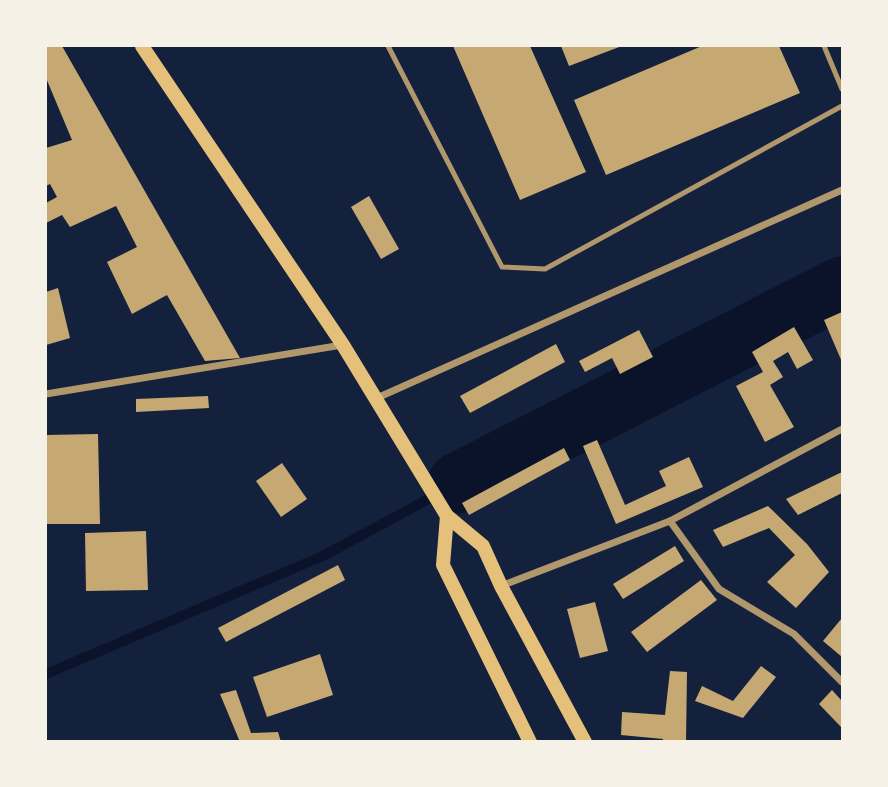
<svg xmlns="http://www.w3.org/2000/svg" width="888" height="787" font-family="Karla,sans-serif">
  <rect width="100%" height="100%" fill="#14213d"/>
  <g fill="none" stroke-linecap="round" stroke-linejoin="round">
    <!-- stream -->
    <path stroke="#0b132b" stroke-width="10" d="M46 674 323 556 458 483"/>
    <!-- river -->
    <path stroke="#0b132b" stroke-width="61" d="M458 483 842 287"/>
  </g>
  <!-- building -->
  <g fill="#c6a872">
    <path d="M46 46H62L240 358 205 361 167 295 132 314 107 262 137 247 116 206 70 227 62 215 46 223V203L57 197 50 184 46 186V148L72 140 46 78Z"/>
    <path d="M453 46H530L586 172 520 200Z"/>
    <path d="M561 46H622L569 66Z"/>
    <path d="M702 46H779L800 93 606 175 574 100Z"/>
    <path d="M369 196 399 249 381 259 351 207Z"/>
    <path d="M58 288 70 338 46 345V292Z"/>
    <path d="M842 312V362L824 320Z"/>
    <path d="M794 327 813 360 797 369 788 352 773 361 783 377 770 385 794 427 765 442 736 386 763 372 752 352Z"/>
    <path d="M639 330 653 357 620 374 612 358 585 372 579 361Z"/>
    <path d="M556 344 565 362 470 413 460 396Z"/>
    <path d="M208 396 209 408 136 412V399Z"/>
    <path d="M98 434 100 524H46V435Z"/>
    <path d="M597 440 625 505 666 486 659 471 689 457 703 487 616 524 583 446Z"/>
    <path d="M564 448 570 460 469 515 462 503Z"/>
    <path d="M282 463 307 499 281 517 256 481Z"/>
    <path d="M842 472V493L798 515 786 499Z"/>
    <path d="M768 506 807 544 829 572 796 608 767 582 795 555 769 528 723 547 713 530Z"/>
    <path d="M146 531 148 590 86 591 85 533Z"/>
    <path d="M675 546 684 561 623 599 613 584Z"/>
    <path d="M338 565 345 580 226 642 218 628Z"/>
    <path d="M701 580 717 600 647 652 631 632Z"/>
    <path d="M595 602 608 651 580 658 567 609Z"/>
    <path d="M842 618V657L823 641Z"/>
    <path d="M320 654 333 695 267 717 253 677Z"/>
    <path d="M761 666 776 677 743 718 695 701 702 686 733 701Z"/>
    <path d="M670 671 687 672 686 742H663V739L621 735 622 712 665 715Z"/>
    <path d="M236 690 251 733 278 732 281 742H240L220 694Z"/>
    <path d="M832 690 842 701V728L819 704Z"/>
  </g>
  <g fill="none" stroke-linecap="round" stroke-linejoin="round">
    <!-- service -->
    <g stroke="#b1986c" stroke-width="5">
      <path d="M388 46 502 267 545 269 842 106"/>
      <path d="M824 46 842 89"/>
    </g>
    <!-- minor -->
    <g stroke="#b1986c" stroke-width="7">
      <path d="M46 394 342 345"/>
      <path d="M377 398 842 190"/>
      <path d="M670 521 719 589 794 634 842 682"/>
      <path d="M501 586 670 521 842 429"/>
    </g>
    <!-- secondary -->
    <g stroke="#e5c07b" stroke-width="14">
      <path d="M142 46 343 345 447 516 483 546 501 586 585 742"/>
      <path d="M447 516 443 565 530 742"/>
    </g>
  </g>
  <!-- border -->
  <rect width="888" height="787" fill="none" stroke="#f6f1e7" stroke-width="94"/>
</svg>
